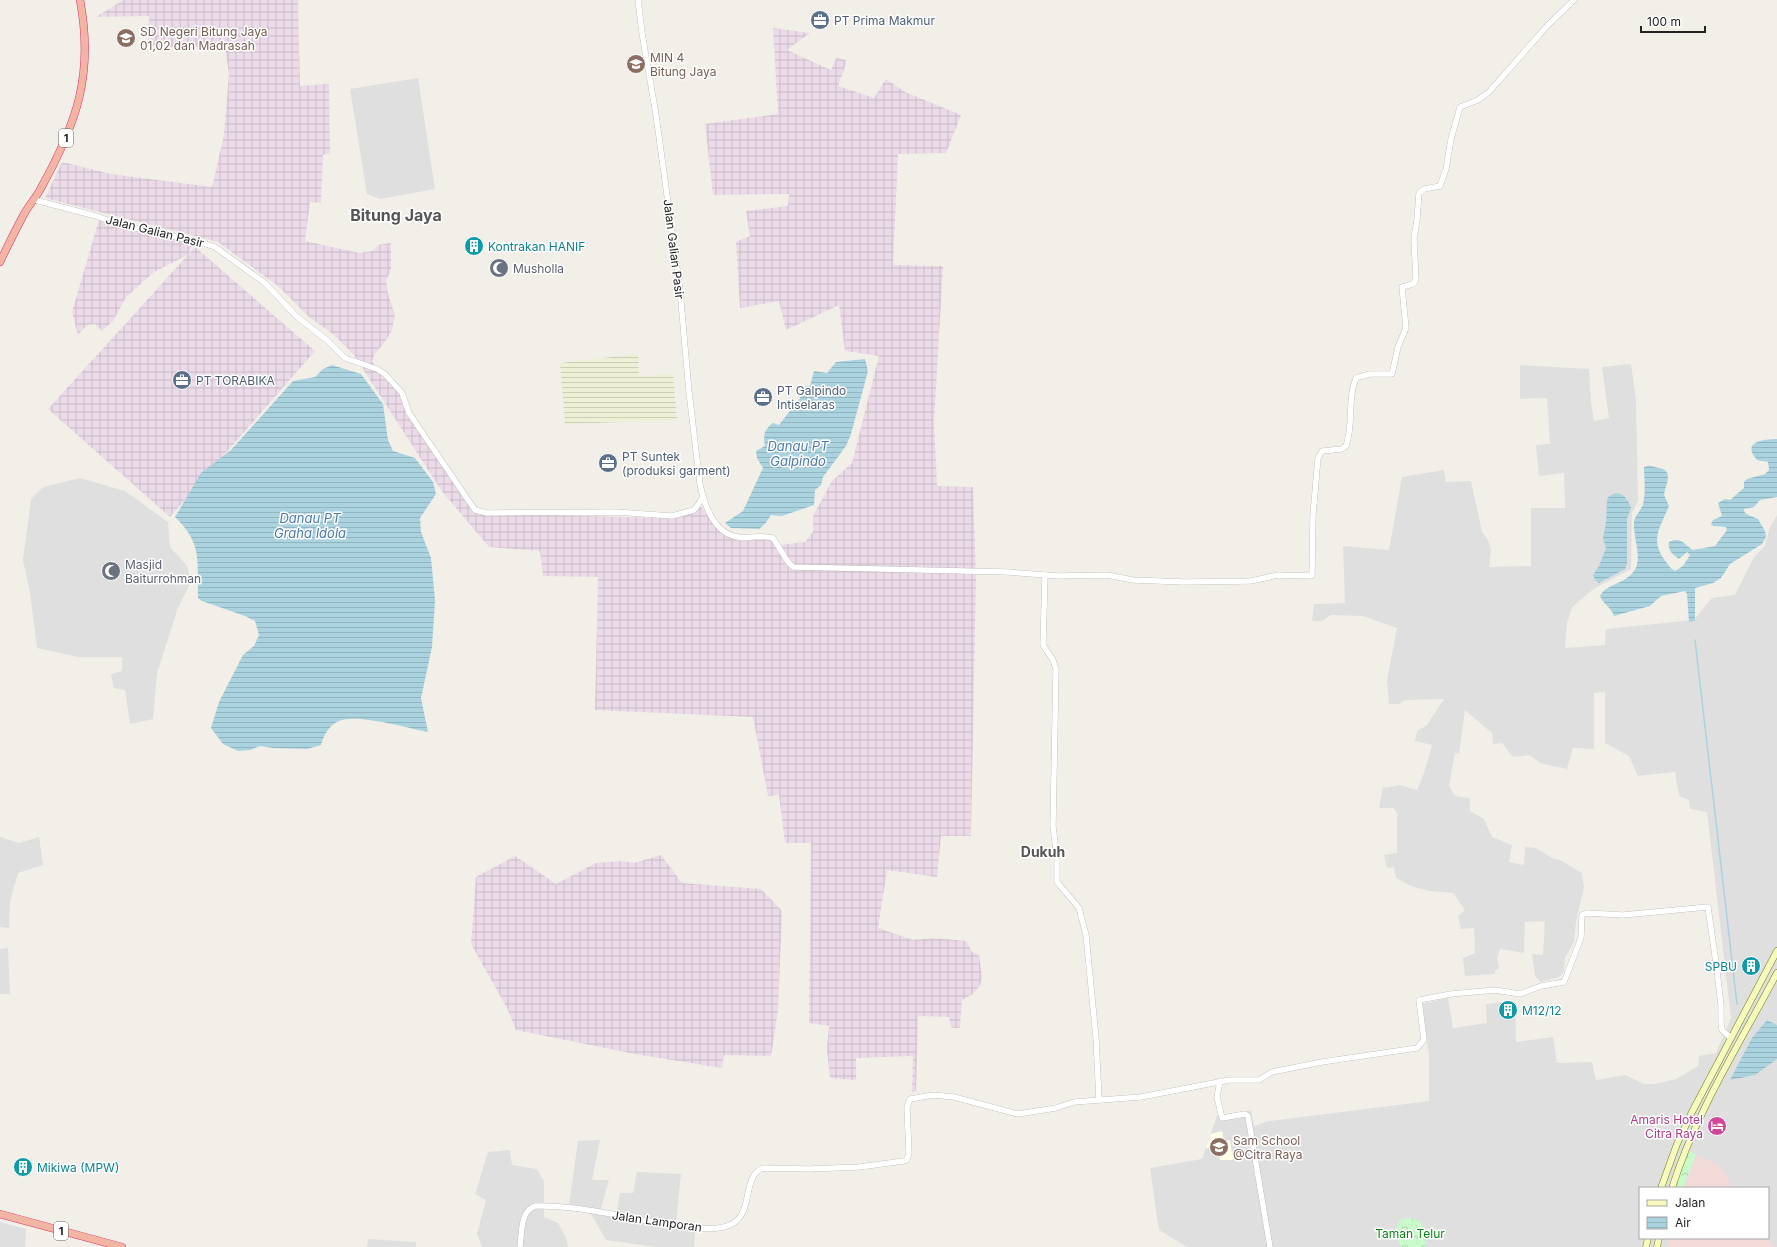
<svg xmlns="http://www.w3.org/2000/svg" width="1777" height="1247" font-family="Inter,sans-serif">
  <defs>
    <pattern id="industrial-grid" width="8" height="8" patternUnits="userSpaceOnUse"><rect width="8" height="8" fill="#ebdbe8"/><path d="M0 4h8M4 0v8" fill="none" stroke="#c9bcc7"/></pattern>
    <pattern id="farmland-rules" width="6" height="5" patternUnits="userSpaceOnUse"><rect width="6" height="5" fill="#eef0d5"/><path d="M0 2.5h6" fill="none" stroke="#ccceb7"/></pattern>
    <pattern id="park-crowns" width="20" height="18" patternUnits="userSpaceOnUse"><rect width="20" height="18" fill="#c8facc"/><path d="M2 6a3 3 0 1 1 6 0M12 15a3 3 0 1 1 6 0" fill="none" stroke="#acd6af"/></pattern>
    <pattern id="water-rules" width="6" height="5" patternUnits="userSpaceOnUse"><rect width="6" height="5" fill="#aad3df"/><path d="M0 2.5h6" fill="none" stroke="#92b5bf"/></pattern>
  </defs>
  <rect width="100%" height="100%" fill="#f2efe9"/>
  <!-- residential -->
  <g fill="#e0dfdf" fill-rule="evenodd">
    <path d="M418 78 435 189 380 199 367 194 350 89Z"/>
    <path d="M1631 364 1636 400 1638 501 1632 513 1631 569 1595 588 1572 607 1567 623 1565 648 1605 645 1606 629 1694 620 1712 598 1735 595 1754 557 1765 546 1770 527 1777 515V1247H1187L1159 1230 1150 1168 1202 1159 1217 1116 1251 1110 1254 1126 1269 1121 1429 1101V1055L1421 1004 1448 998 1453 1028 1487 1023 1486 1004 1515 1001 1516 1042 1553 1037 1557 1063 1592 1062 1596 1080 1625 1075 1644 1084H1655L1676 1079 1698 1066 1699 1056 1716 1053 1731 1018 1707 812 1690 809 1689 800 1679 796 1675 772 1638 776 1629 756 1605 743V692L1594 693V749L1573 748 1567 769 1540 763 1530 755 1513 757 1502 743 1493 744 1492 733 1465 710 1459 754 1455 753 1449 786 1455 796 1470 798V811L1484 819 1492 837 1512 845 1509 862 1524 865 1525 847 1536 848 1552 858 1562 861 1582 873 1584 887 1576 922 1574 942 1565 958 1564 972 1559 977 1541 982 1535 976 1532 954 1543 955 1545 921 1525 922 1524 953 1500 949 1497 958 1499 968 1495 971V974L1465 976 1463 958 1475 953 1474 928 1461 929 1458 916 1465 910 1453 893 1430 891 1411 886 1396 878 1394 867 1387 868 1384 855 1397 853V817L1398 814 1393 808H1379L1383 786 1386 788 1399 785 1417 790 1424 773 1432 745 1415 741 1417 731 1427 725 1444 699 1405 700 1399 704H1389L1387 680 1397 628 1363 616 1331 615 1322 621H1312L1314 604 1345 603 1343 546 1389 550 1402 477 1444 470 1446 482 1471 481 1482 532 1487 538 1491 549 1489 567 1531 566V508H1565L1564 473 1539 476 1536 445 1550 444 1547 398 1520 399V365L1589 369 1591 403 1594 421 1609 418 1602 367ZM1640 1188H1768V1238H1640Z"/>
    <path d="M80 478 125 491 168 522 170 547 187 566 191 582 178 608 157 673 153 719 130 724 125 690 114 688 111 674 122 671V657H78L37 648 30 593 23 560 31 499 43 487Z"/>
    <path d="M0 837 19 843 39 837 43 865 18 873 10 901 9 928 0 927Z"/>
    <path d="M8 948 10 994H0V949Z"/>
    <path d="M600 1140 592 1180H609L600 1212 616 1215 620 1193H633L637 1172 681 1174 676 1223 695 1230 694 1247H656L606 1240 591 1214 569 1205 578 1141Z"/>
    <path d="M510 1150 512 1165 537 1169 544 1181V1217L558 1223 566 1238 568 1247H482L477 1234 486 1200 475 1194 488 1152Z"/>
    <path d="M0 1222 26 1229 25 1247H0Z"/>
    <path d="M368 1239 416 1242V1247H367Z"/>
  </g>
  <!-- commercial -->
  <g fill="#f2dad9">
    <path d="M1696 1155 1717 1164 1726 1174 1732 1188H1684Z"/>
    <path d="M1669 1238H1768L1775 1247H1667Z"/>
  </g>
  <!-- industrial -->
  <g fill="url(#industrial-grid)">
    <path d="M123 0H298L300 86 329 84 330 153 323 155 321 203 310 202 305 241 359 253 373 251 378 245 391 243V269L386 281 388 294 395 315 392 330 387 339 375 354 372 361 379 373 400 394 404 409 471 509 481 514 666 518 702 507 715 527 732 539 742 541 769 539 778 545 805 542 813 532V516L832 481 852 463 879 356 845 351 839 305 786 330 779 301 740 308 736 242 750 236 746 211 788 206 789 194 713 195 705 124 778 114 773 28 810 33 787 50 831 70 837 57 847 61 838 86 874 98 886 79 905 92 961 115 946 153 898 154 893 265 943 266 934 422 937 486 973 487 976 577 971 836H941L937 877 887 870 878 928 913 940 934 938 966 941 972 952 979 955 982 977 980 985 973 994 962 1000 960 1028H951L949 1017 918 1016 916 1091 912 1092 913 1056 856 1058V1080L830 1078 827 1049 829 1026 809 1023 811 843H785L779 795 768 796 753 717 595 710 598 577 543 576 540 551 489 547 441 490 354 355 333 334 309 317 278 286 218 242 45 198 62 162 111 174 212 187 224 135 229 74 225 47H148L149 16 96 17Z"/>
    <path d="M99 220 120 227 193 243 188 255 195 247 315 351 170 517 48 409 188 255 154 272 126 297 113 321 102 331 95 324 87 325 78 335 72 312Z"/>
    <path d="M661 855 682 883 761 889 782 911 778 1011 771 1056 724 1055 722 1068 635 1054 516 1030 507 1008 471 944 476 877 515 856 556 884 596 863 622 861 634 863Z"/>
  </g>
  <!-- education -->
  <path fill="#ffffe5" d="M1222 1131 1224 1142 1230 1140 1233 1160H1220L1218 1148H1206L1211 1134Z"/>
  <!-- farmland -->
  <path fill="url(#farmland-rules)" d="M638 354 639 377 673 373 677 420 565 424 560 363Z"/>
  <!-- park -->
  <g fill="url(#park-crowns)">
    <path d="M1686 1149 1696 1155 1683 1188H1672Z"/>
    <path d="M1409 1218 1419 1220 1425 1230V1247H1401L1395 1232 1400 1220Z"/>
  </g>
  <!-- water -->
  <g fill="url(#water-rules)">
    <path d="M865 359 868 371 851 434 846 446 823 477 821 485 815 490 814 505 782 516 771 515 765 524 759 529 731 528 725 523 743 511 763 468 757 458 756 451 765 446C763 435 764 430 773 423L779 425 800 398 801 387 810 386 814 371 827 373 836 362Z"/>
    <path d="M332 365 361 374 383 404 388 440 393 451 415 458 433 482 436 494 420 518 421 532 431 558 435 600 432 647 421 698 428 732C408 728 356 713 339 721 329 725 324 735 321 745L307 749 273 748 260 746 250 750 238 751 223 744 211 728 219 702 243 655 254 646 259 635 255 621 245 616 202 601 198 598C197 561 203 544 175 517L201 473 231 450 293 381 315 377 323 369Z"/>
    <path d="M1777 439V497L1760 500 1754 507 1744 509V511L1746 514 1758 519 1765 531 1766 537 1762 544 1730 564 1721 578 1713 583 1695 588V621L1689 622 1687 594 1685 591 1661 596 1650 606 1614 616C1611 607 1603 604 1600 596 1606 584 1625 584 1634 571 1643 559 1633 538 1634 523 1634 516 1641 511 1643 504 1646 493 1644 478 1644 467 1651 464 1653 467 1659 468 1675 471 1665 485 1664 495L1669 506C1660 528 1649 540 1666 562 1669 566 1671 569 1675 571L1683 566 1690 555 1687 552 1679 559C1672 554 1668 551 1669 542 1682 536 1684 545 1693 550L1715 546 1727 530 1726 527 1713 526 1711 524 1713 520 1722 516 1718 503 1725 499 1730 500 1744 488V482L1747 479 1765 474 1769 470 1768 462 1757 460C1741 442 1763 439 1777 439Z"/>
    <path d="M1616 493C1625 494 1628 500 1631 508L1627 519V564L1625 569 1599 583 1595 580 1593 575 1599 566 1606 548 1603 538 1606 523 1607 500 1609 496Z"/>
    <path d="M1767 1020 1777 1025V1059L1755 1075 1730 1080 1752 1038Z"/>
  </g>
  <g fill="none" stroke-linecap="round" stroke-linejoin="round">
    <!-- stream -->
    <path stroke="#aad3df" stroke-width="1.5" d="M1695 640 1737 1004"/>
    <!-- tertiary casing -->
    <g stroke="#a9a9a9" stroke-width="6">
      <g id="tertiary">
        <path d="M638 0 642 33 656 115 680 290 689 392 700 484C704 504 714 534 738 537 750 538 762 535 773 538L788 562 793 567 1008 572 1058 576 1107 575 1133 580 1184 582 1251 581 1278 575 1312 576 1313 515 1318 458 1322 451 1342 449 1346 446C1354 424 1347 400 1356 378L1370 374H1392L1398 347 1406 328 1402 287 1413 284 1416 280 1414 238 1417 220 1419 193 1424 189 1440 186 1446 169 1451 139 1460 107 1478 100 1489 92 1548 25 1574 0"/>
        <path d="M35 200 96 216 122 225 199 242 215 247 265 283 296 316 328 341 345 358 377 369 385 374 402 393 409 413 475 510 487 513 616 512 672 516 694 510 702 499"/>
        <path d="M1045 575 1043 645 1053 660 1056 669 1053 826 1057 859V882L1079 908 1086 935 1096 1038 1099 1100"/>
        <path d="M1220 1081 1217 1097 1222 1118 1245 1114 1248 1116 1270 1247"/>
        <path d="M520 1247C522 1232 520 1212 535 1206 568 1205 600 1212 633 1218 657 1222 707 1235 730 1225 755 1214 741 1176 763 1168L809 1169 859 1167 904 1161 907 1160 909 1153 907 1107 910 1099 933 1095 954 1097 1018 1114 1056 1108 1074 1102 1141 1097 1229 1080H1259L1272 1072 1322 1062 1417 1048 1424 1040 1419 1000 1451 994 1495 990 1520 994 1541 986 1564 982 1581 938 1582 915 1587 913 1623 915 1708 907 1717 970 1721 1006V1023L1722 1030 1731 1038"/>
      </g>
    </g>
    <!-- secondary casing -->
    <g stroke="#707d05" stroke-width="7">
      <g id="secondary">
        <path d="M1661 1188 1677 1144 1692 1112 1777 951"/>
        <path d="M1672 1188C1696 1112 1740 1043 1777 973"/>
        <path d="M1646 1247 1648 1238"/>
        <path d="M1657 1247 1659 1238"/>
      </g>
    </g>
    <!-- trunk casing -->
    <g stroke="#dc2a67" stroke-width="8">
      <g id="trunk">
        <path d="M0 262C7 247 15 231 23 216 28 206 36 198 41 188 77 123 94 74 80 0"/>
        <path d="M0 1214 122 1247"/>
      </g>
    </g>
    <!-- tertiary -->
    <use href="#tertiary" stroke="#fff" stroke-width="5.5"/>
    <!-- secondary -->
    <use href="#secondary" stroke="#f7fabf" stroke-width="6"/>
    <!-- trunk -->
    <use href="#trunk" stroke="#f2b4a3" stroke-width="7"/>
  </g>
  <!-- icons -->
  <defs>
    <g id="office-disc" transform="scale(1)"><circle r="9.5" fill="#5c6f8a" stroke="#fff"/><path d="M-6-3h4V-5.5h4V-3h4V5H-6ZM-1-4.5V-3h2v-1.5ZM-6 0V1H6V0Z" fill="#fff"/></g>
    <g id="school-disc" transform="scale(1)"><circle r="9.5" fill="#8d6e63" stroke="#fff"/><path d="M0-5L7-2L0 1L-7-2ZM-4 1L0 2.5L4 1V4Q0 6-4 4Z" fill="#fff"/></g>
    <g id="building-disc" transform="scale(1)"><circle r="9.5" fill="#0f9aa8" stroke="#fff"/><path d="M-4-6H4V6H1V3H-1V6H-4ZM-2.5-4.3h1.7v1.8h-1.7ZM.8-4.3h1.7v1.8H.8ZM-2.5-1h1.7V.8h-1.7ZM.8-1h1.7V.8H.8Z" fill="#fff"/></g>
    <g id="mosque-disc" transform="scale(1)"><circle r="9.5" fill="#6b7280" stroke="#fff"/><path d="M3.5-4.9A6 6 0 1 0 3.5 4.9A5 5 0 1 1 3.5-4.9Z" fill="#fff"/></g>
    <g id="hotel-disc" transform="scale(1)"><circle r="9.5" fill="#d1479c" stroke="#fff"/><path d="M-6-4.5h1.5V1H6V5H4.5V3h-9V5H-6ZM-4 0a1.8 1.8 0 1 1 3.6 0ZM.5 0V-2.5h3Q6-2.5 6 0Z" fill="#fff"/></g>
  </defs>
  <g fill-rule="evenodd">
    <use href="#office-disc" x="820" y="20"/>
    <use href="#school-disc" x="126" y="38"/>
    <use href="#school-disc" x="636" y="64"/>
    <use href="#building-disc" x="474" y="246"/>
    <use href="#mosque-disc" x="499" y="268"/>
    <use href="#office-disc" x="182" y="380"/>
    <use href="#office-disc" x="763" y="397"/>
    <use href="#office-disc" x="608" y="463"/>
    <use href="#mosque-disc" x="111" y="571"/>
    <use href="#building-disc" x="1751" y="966"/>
    <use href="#building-disc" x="1508" y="1010"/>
    <use href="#hotel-disc" x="1717" y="1126"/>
    <use href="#school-disc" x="1219" y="1147"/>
    <use href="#building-disc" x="23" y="1167"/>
  </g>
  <g text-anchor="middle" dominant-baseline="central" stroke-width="3" stroke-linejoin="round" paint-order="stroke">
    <!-- shield labels -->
    <g fill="#fff" stroke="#646464" stroke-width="1">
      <rect x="59" y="129" width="14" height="18" rx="3"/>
      <rect x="54" y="1222" width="14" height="18" rx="3"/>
    </g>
    <g font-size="11" font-weight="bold" fill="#222">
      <text x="66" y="138">1</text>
      <text x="61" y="1231">1</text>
    </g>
    <!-- service labels -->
    <g font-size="12" fill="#4e5e75" stroke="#fff" text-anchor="start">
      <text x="834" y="20">PT Prima Makmur</text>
      <text x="196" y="380">PT TORABIKA</text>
      <text x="777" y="390">PT Galpindo<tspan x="777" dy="14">Intiselaras</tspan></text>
      <text x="622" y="456">PT Suntek<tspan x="622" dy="14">(produksi garment)</tspan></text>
    </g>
    <!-- education labels -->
    <g font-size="12" fill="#785e54" stroke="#fff" text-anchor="start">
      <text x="140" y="31">SD Negeri Bitung Jaya<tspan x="140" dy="14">01,02 dan Madrasah</tspan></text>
      <text x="650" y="57">MIN 4<tspan x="650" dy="14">Bitung Jaya</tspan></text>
      <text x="1233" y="1140">Sam School<tspan x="1233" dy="14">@Citra Raya</tspan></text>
    </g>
    <!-- street labels -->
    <g font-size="12" fill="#222" stroke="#fff">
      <text transform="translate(155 231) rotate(14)">Jalan Galian Pasir</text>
      <text transform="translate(674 249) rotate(83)">Jalan Galian Pasir</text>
      <text transform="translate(657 1221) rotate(8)">Jalan Lamporan</text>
    </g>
    <!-- culture labels -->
    <g font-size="12" fill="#0d838f" stroke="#fff" text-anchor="start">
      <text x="488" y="246">Kontrakan HANIF</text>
      <text x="1737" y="966" text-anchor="end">SPBU</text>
      <text x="1522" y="1010">M12/12</text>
      <text x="37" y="1167">Mikiwa (MPW)</text>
    </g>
    <!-- worship labels -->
    <g font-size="12" fill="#5b616d" stroke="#fff" text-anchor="start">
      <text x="513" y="268">Musholla</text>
      <text x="125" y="564">Masjid<tspan x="125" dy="14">Baiturrohman</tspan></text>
    </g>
    <!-- hotel labels -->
    <g font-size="12" fill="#b23c85" stroke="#fff" text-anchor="end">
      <text x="1703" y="1119">Amaris Hotel<tspan x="1703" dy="14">Citra Raya</tspan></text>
    </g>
    <!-- park labels -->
    <g font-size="12" fill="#0c8416" stroke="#fff">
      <text x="1410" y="1233">Taman Telur</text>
    </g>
    <!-- water labels -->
    <g font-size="13" font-style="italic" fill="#4a7aab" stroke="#fff">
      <text x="798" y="446">Danau PT<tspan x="798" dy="15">Galpindo</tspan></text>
      <text x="310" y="518">Danau PT<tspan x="310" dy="15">Graha Idola</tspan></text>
    </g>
    <!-- quarter labels -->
    <g font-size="14" font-weight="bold" fill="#555" stroke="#fff">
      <text x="1043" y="851">Dukuh</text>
    </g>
    <!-- district labels -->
    <g font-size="16" font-weight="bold" fill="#555" stroke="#fff">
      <text x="396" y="215">Bitung Jaya</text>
    </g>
  </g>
  <!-- legend -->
  <rect x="1639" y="1187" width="130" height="52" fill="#ffffff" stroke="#a7a7a7"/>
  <rect x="1647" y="1200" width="20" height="6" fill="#f7fabf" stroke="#a7a7a7"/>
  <text x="1675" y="1207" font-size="12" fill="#222222">Jalan</text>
  <rect x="1647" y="1217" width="20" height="12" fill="url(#water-rules)" stroke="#a7a7a7"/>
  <text x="1675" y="1227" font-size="12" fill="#222222">Air</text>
  <!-- scale -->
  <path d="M1641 26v6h64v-6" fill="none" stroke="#222222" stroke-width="2"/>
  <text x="1647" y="26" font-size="12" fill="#222222" stroke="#ffffff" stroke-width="3" paint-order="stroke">100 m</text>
</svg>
